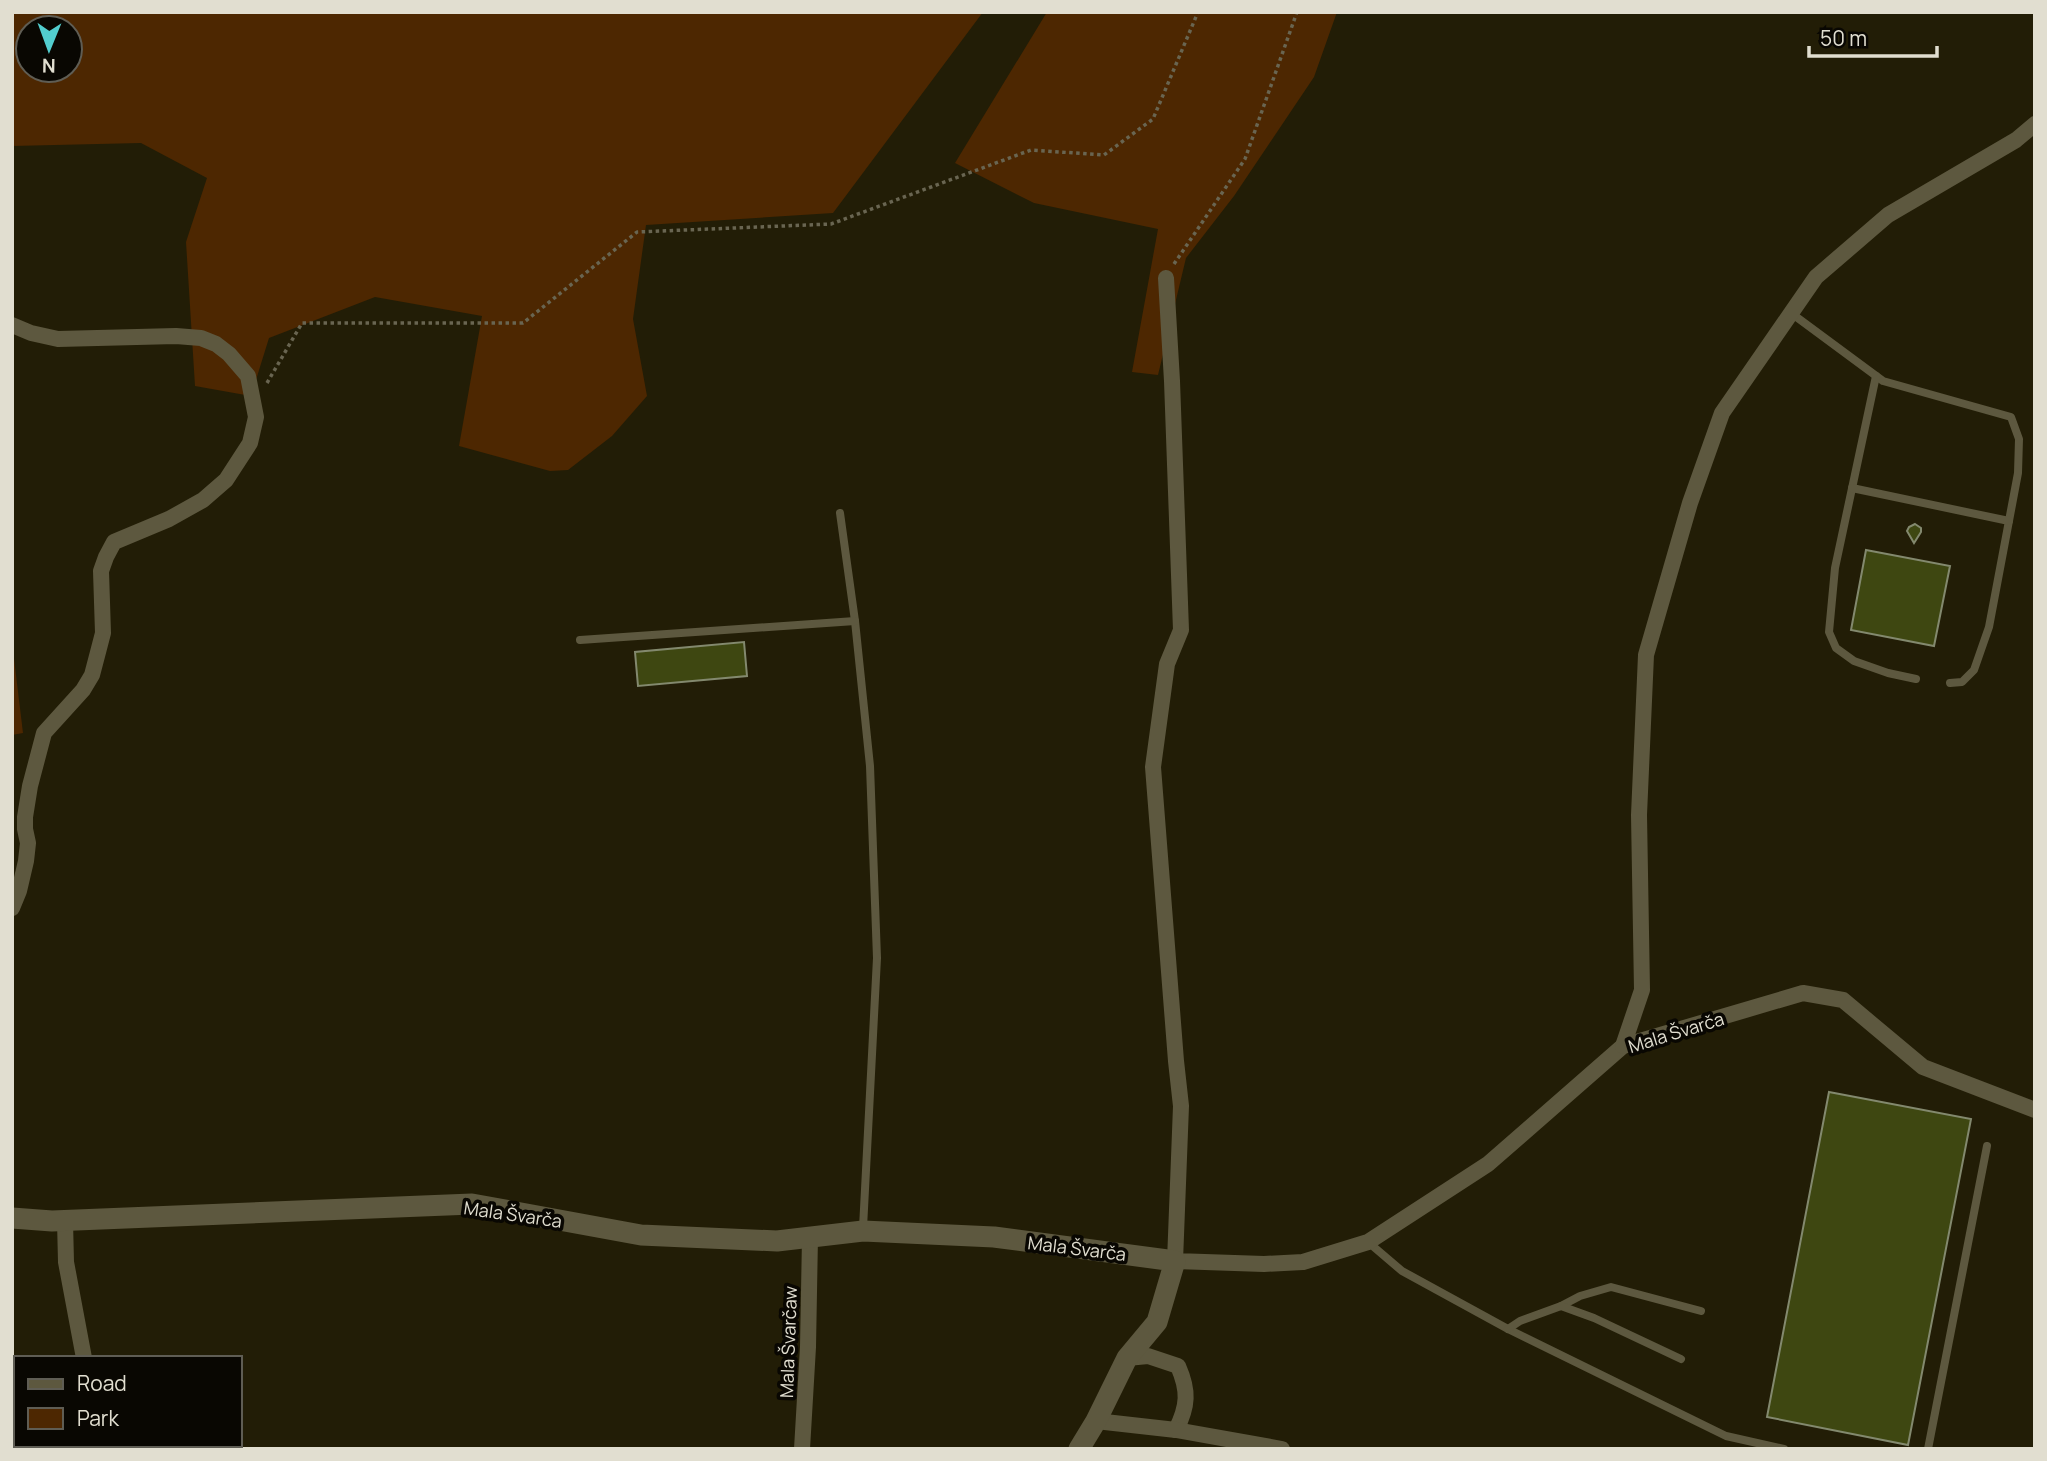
<svg xmlns="http://www.w3.org/2000/svg" width="2047" height="1461" font-family="Manrope,sans-serif">
  <rect width="100%" height="100%" fill="#221d06"/>
  <!-- green -->
  <g fill="#4d2701" fill-rule="evenodd">
    <path d="M12 12H983L833 213 646 225 633 319 647 396 612 436 568 470 550 471 459 446 482 316 375 297 269 338 251 396 195 386 186 242 207 178 141 143 12 146ZM28 28H70V70H28Z"/>
    <path d="M1047 12H1337L1314 77 1234 196 1186 258 1158 375 1132 372 1158 229 1034 203 955 163Z"/>
    <path d="M12 642 23 733 12 735Z"/>
  </g>
  <!-- building -->
  <g fill="#3e4711" stroke="#83896e" stroke-width="2">
    <path d="M1915 524 1921 528V532L1914 543 1907 531 1909 527Z"/>
    <path d="M1866 550 1950 566 1934 646 1851 630Z"/>
    <path d="M744 642 747 676 638 686 635 652Z"/>
    <path d="M1829 1092 1971 1119 1908 1445 1767 1417Z"/>
  </g>
  <g fill="none" stroke-linecap="round" stroke-linejoin="round">
    <!-- path -->
    <g stroke="#696551" stroke-width="3.5" stroke-dasharray="3.5 3.5" stroke-linecap="butt">
      <path d="M1174 264 1245 159 1297 12"/>
      <path d="M267 383 302 323H523L637 232 831 224 1031 150 1104 155 1153 119 1198 12"/>
    </g>
    <!-- service -->
    <g stroke="#5d583f" stroke-width="8">
      <path d="M1791 313 1883 381 2011 417 2019 439 2018 473 1989 627 1974 670 1962 682 1950 683"/>
      <path d="M1876 376 1835 568 1829 632 1836 648 1854 661 1888 673 1916 679"/>
      <path d="M1852 488 2009 521"/>
      <path d="M840 513 855 621 870 766 877 958 863 1228"/>
      <path d="M580 640 855 621"/>
      <path d="M1368 1242 1402 1271 1508 1329 1726 1436 1784 1449"/>
      <path d="M1561 1306 1580 1296 1611 1287 1701 1311"/>
      <path d="M1508 1329 1520 1321 1561 1306 1594 1318 1681 1359"/>
      <path d="M1928 1449 1987 1146"/>
    </g>
    <!-- minor -->
    <g stroke="#5d583f" stroke-width="16">
      <path d="M1166 278 1172 381 1181 630 1167 664 1153 767 1176 1061 1181 1106 1175 1261 1264 1264 1303 1262 1368 1242 1488 1164 1623 1046 1803 993 1843 1000 1923 1067 2035 1110"/>
      <path d="M12 325 31 333 58 339 176 336 201 338 216 344 229 354 248 376 256 417 250 443 226 480 203 500 169 519 114 542 106 557 101 571 103 633 97 656 92 675 83 690 44 733 30 786 25 817V829L28 843 26 861 19 891 12 908"/>
      <path d="M1623 1046 1642 990 1639 815 1646 655 1690 503 1722 413 1816 277 1888 215 2016 140 2035 124"/>
      <path d="M65 1221 66 1262 84 1358"/>
      <path d="M1127 1358 1148 1356 1178 1366C1189 1391 1188 1406 1176 1430"/>
      <path d="M1096 1421 1176 1430 1282 1449"/>
      <path d="M103 1445 104 1449"/>
      <path d="M802 1449 808 1347 810 1237"/>
    </g>
    <!-- tertiary -->
    <path stroke="#5d583f" stroke-width="21" d="M12 1218 52 1221 472 1204 641 1235 777 1241 863 1231 994 1237 1175 1261 1157 1322 1127 1358 1096 1421 1079 1449"/>
  </g>
  <g text-anchor="middle" dominant-baseline="central" stroke-width="7" stroke-linejoin="round" paint-order="stroke">
    <!-- street labels -->
    <g font-size="18" fill="#e1ded0" stroke="#090702">
      <text transform="translate(1676 1032) rotate(-17)">Mala Švarča</text>
      <text transform="translate(513 1214) rotate(8)">Mala Švarča</text>
      <text transform="translate(1077 1248) rotate(7)">Mala Švarča</text>
      <text transform="translate(788 1342) rotate(-88)">Mala Švarčaw</text>
    </g>
  </g>
  <!-- border -->
  <rect width="2047" height="1461" fill="none" stroke="#e1ded0" stroke-width="28"/>
  <!-- legend -->
  <rect x="14" y="1356" width="228" height="91" fill="#090702" stroke="#5f5d54" stroke-width="2"/>
  <rect x="28" y="1379" width="35" height="10" fill="#5d583f" stroke="#5f5d54" stroke-width="2"/>
  <text x="77" y="1391" font-size="21" fill="#e1ded0">Road</text>
  <rect x="28" y="1408" width="35" height="21" fill="#4d2701" stroke="#5f5d54" stroke-width="2"/>
  <text x="77" y="1426" font-size="21" fill="#e1ded0">Park</text>
  <!-- north arrow -->
  <g transform="translate(49 49) rotate(181)"><circle r="33" fill="#090702" stroke="#5f5d54" stroke-width="2"/>
  <path d="M0-5L12 26L0 18L-12 26Z" fill="#52cdce"/>
  <text y="-10" font-size="19" font-weight="bold" text-anchor="middle" fill="#e1ded0">N</text>
  </g>
  <!-- scale -->
  <path d="M1809 46v10h128v-10" fill="none" stroke="#e1ded0" stroke-width="3.5"/>
  <text x="1820" y="46" font-size="21" fill="#e1ded0" stroke="#090702" stroke-width="5" paint-order="stroke">50 m</text>
</svg>
